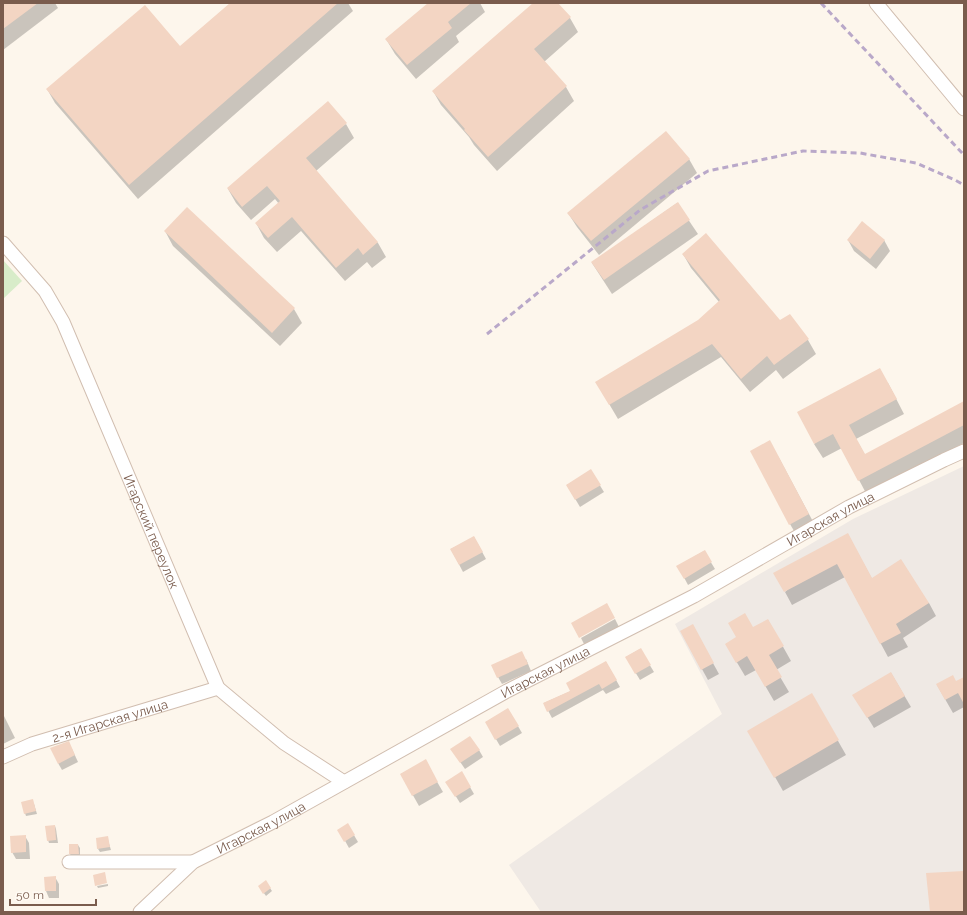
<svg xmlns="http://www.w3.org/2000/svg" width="967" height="915" font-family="Raleway,sans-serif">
  <rect width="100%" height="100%" fill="#fdf6ec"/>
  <!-- industrial -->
  <path fill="#efe9e4" d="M964 466V912H541L509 865 722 714 675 624 853 519Z"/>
  <!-- green -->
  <path fill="#d8ecc9" d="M3 260 22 281 3 299Z"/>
  <!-- shadow -->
  <g fill="#0003">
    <path d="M3 3H55L58 8 3 50Z"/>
    <path d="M231 3H348L353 11 138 199 55 103 47 89 180 47Z"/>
    <path d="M430 3H480L485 12 456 36 459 42 416 79 395 54 386 39Z"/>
    <path d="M535 3H557L570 18 578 32 544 62 566 87 574 101 497 171 474 145 469 137 441 105 433 91Z"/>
    <path d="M346 124 354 138 316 171 378 243 386 257 372 268 367 262 345 281 301 231 277 252 264 238 256 223 279 204 275 199 251 220 236 203 228 189Z"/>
    <path d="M689 159 697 173 599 255 577 227 568 213Z"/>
    <path d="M677 203 698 234 612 294 592 263Z"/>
    <path d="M165 231 294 309 302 323 280 346 173 246Z"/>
    <path d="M848 240H884L890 251 876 269 854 251Z"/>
    <path d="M683 254 780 322 790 315 808 340 816 354 783 379 776 370 750 392 721 357 618 419 605 397 699 321 719 302 691 268Z"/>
    <path d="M888 383 904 414 856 439 865 455 964 403V443L867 495 842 448 823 458 814 444Z"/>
    <path d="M778 456 817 529 798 538 790 524Z"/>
    <path d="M591 471 604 492 580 507 567 485Z"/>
    <path d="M848 535 872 579 929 603 936 616 903 638 908 647 888 657 845 577 792 605 785 592Z"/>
    <path d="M474 537 486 559 463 572 451 549Z"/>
    <path d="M704 551 715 569 688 585 678 566Z"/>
    <path d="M615 619 620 629 586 648 581 638Z"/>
    <path d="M768 620 791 661 776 670 789 692 774 701 756 670 745 676 726 644Z"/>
    <path d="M681 631 698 636 719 674 708 680Z"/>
    <path d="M640 649 654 672 640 680 626 657Z"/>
    <path d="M526 659 531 671 502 684 498 677Z"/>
    <path d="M606 662 620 687 606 694 603 690 552 718 544 703 571 691Z"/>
    <path d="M891 673 911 707 874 728 854 695Z"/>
    <path d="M964 678V707L953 713 937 685 956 682Z"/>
    <path d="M812 695 846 755 783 791 749 731Z"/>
    <path d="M508 709 522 733 500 746 486 722Z"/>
    <path d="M3 714 15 738 3 744Z"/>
    <path d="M72 749 78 762 62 770 58 763Z"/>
    <path d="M479 750 483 757 465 769 456 756Z"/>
    <path d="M425 761 443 792 419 806 401 774Z"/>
    <path d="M447 782 470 787 474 794 460 803Z"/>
    <path d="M34 804 37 814 26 816 25 813Z"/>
    <path d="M348 825 358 842 349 848 339 830Z"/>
    <path d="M55 826 56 829 58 843H49L48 840Z"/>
    <path d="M25 836 29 843 30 859H16L12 852Z"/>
    <path d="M107 837 111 850 100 852 98 849Z"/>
    <path d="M78 845 80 848V857H72L70 854Z"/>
    <path d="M55 877 59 884V898H49L46 891 45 878Z"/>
    <path d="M266 882 272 891 266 896 261 889Z"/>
    <path d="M108 884V886L98 888 97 886Z"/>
  </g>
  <!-- building -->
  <g fill="#f3d5c3">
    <path d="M3 3H38L3 29Z"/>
    <path d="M230 3H338L129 185 46 89 145 5 180 46Z"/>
    <path d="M428 3H471L448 22 452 28 407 65 385 39Z"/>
    <path d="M533 3H558L571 17 534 49 567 86 488 157 464 130 465 129 432 91Z"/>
    <path d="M328 101 347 123 306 158 378 242 363 255 358 248 336 268 292 217 268 238 255 223 280 201 267 186 242 207 227 188Z"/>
    <path d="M666 131 690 159 591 241 567 213Z"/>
    <path d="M678 202 690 220 604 280 591 262Z"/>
    <path d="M187 207 295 308 272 333 164 231Z"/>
    <path d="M862 221 885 240 870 259 847 240Z"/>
    <path d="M706 233 780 320 790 314 809 339 774 365 767 356 741 379 712 344 609 405 595 382 698 320 720 300 682 254Z"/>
    <path d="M880 368 897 399 849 425 865 454 964 401V425L858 481 833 434 814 444 797 412Z"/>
    <path d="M770 440 809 514 789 525 750 451Z"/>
    <path d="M591 469 601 485 575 500 566 485Z"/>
    <path d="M848 533 872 578 901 559 929 603 896 624 901 633 880 644 837 564 784 592 773 573Z"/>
    <path d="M474 536 483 552 459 565 450 549Z"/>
    <path d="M705 550 712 562 684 579 676 566Z"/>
    <path d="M607 603 615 618 579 638 571 623Z"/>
    <path d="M745 613 753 627 768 619 784 646 769 655 782 677 765 687 747 656 736 663 725 644 736 637 728 623Z"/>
    <path d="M693 624 714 663 701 670 680 631Z"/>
    <path d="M641 648 651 665 635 674 625 657Z"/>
    <path d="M522 651 528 664 497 678 491 665Z"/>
    <path d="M606 661 617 680 602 689 599 684 547 712 543 703 570 691 566 683Z"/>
    <path d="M891 672 905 696 867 718 852 695Z"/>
    <path d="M953 675 956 681 964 677V704L958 693 945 700 936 684Z"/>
    <path d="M812 693 839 740 774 778 747 731Z"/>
    <path d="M508 708 519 726 495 740 485 722Z"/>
    <path d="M470 736 480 750 460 763 450 749Z"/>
    <path d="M69 741 75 755 58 764 50 748Z"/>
    <path d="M426 759 438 782 412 796 400 774Z"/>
    <path d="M462 771 471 787 455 797 445 782Z"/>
    <path d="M33 799 36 811 24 814 21 802Z"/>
    <path d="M348 823 355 835 344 842 337 830Z"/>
    <path d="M55 825 56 840 47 841 45 826Z"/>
    <path d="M26 835V852L11 853 10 836Z"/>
    <path d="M108 836 110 847 97 849 96 838Z"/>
    <path d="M69 844H78L79 854H69Z"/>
    <path d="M964 871V912H930L926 873Z"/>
    <path d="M105 872 107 883 95 886 93 875Z"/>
    <path d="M56 876V891H45L44 877Z"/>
    <path d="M266 880 271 888 263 894 258 886Z"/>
  </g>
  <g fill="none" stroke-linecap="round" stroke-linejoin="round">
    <!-- minor casing -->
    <g stroke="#d1beb0" stroke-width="15">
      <g id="minor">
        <path d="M876 3 964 109"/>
        <path id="s1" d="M3 243 45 291 63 322 218 688 284 743 344 782"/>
        <path id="s2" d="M3 757 32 744 218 688"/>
        <path d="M69 862H193"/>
        <path id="s3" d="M140 912 193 862 273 822 507 691 694 596 849 507 944 460 964 451"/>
      </g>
    </g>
    <!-- minor -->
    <use href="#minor" stroke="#fff" stroke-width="13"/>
    <!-- rail -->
    <g stroke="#b9a8c9" stroke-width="3" stroke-dasharray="6 4" stroke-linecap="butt">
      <path d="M821 3 964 155"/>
      <path d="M487 334 640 210 708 171 803 151 860 153 916 163 955 180 964 185"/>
    </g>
  </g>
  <g text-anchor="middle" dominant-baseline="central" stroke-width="3.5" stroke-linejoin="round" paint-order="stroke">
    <!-- street labels -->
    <g font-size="13" fill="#7a5c4d" stroke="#fffaf3">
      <text stroke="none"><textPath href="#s3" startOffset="797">Игарская улица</textPath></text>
      <text stroke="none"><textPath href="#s1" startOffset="327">Игарский переулок</textPath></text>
      <text stroke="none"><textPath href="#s3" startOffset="473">Игарская улица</textPath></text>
      <text stroke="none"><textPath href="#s2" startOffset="113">2-я Игарская улица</textPath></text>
      <text stroke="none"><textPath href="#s3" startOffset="149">Игарская улица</textPath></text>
    </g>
  </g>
  <!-- border -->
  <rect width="967" height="915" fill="none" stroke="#7a5c4d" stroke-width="8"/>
  <!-- scale -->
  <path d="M10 899v6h86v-6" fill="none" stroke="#7a5c4d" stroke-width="2"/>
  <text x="16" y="899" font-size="12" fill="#7a5c4d" stroke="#fffaf3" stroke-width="3" paint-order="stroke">50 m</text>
</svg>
